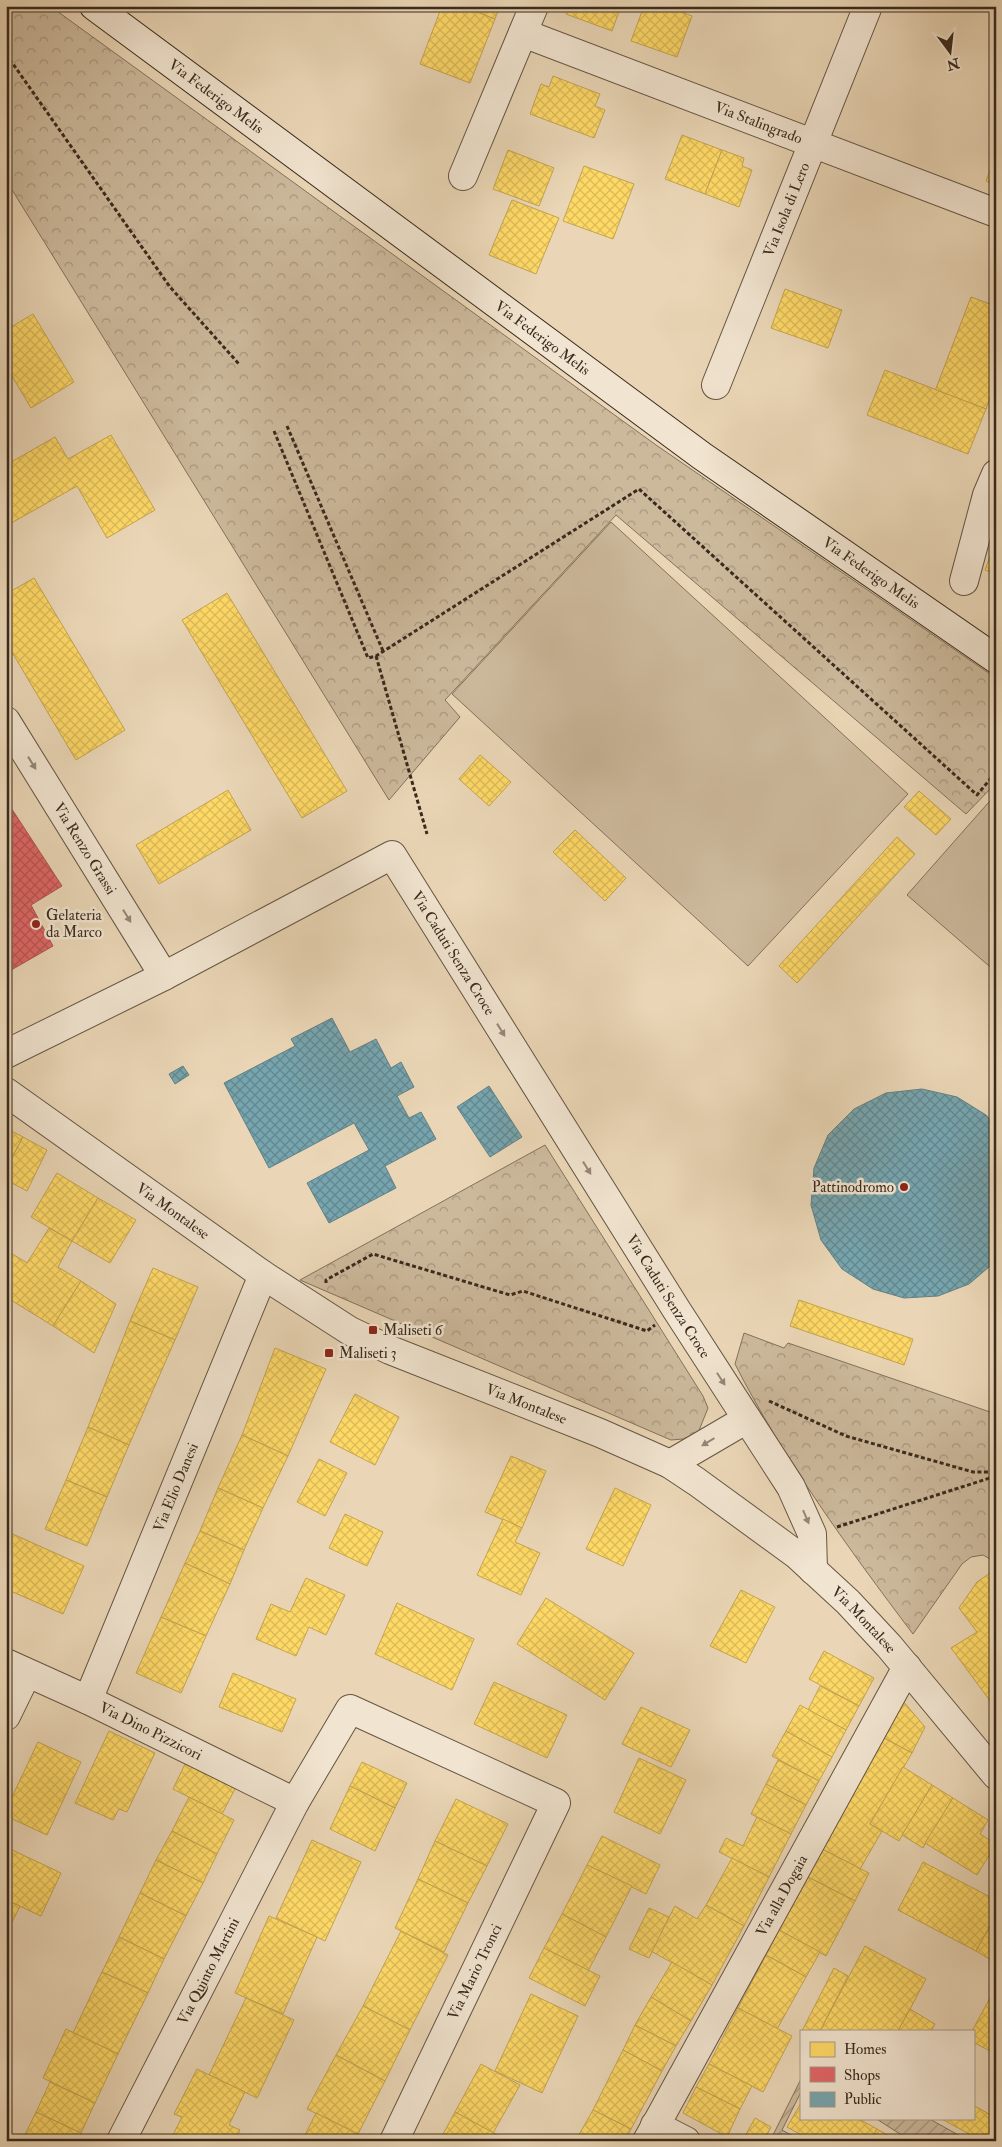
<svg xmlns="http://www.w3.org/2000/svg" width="1002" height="2147" font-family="'IM FELL Double Pica',serif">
  <defs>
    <pattern id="forest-crowns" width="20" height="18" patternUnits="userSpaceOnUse" patternTransform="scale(1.25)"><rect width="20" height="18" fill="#ccb99c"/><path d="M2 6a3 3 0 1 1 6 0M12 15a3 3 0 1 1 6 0" fill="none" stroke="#a7977f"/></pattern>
    <pattern id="garden-furrows" width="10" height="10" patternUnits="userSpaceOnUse" patternTransform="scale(1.25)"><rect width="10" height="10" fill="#ccb99c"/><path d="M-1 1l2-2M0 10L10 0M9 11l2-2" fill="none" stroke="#a7977f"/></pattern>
    <pattern id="homes-cross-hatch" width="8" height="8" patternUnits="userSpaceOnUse" patternTransform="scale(1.25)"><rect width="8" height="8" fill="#ffd966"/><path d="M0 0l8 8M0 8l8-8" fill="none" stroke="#dbba58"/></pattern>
    <pattern id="shops-cross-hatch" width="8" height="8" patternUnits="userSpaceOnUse" patternTransform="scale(1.25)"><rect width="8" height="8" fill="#e06666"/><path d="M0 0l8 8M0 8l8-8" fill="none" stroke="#b75453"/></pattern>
    <pattern id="public-cross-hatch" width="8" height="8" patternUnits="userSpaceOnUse" patternTransform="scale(1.25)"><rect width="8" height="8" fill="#76a5af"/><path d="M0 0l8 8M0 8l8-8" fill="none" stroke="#62878e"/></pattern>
  </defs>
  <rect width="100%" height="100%" fill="#ead6b6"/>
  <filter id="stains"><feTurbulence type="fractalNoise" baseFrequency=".004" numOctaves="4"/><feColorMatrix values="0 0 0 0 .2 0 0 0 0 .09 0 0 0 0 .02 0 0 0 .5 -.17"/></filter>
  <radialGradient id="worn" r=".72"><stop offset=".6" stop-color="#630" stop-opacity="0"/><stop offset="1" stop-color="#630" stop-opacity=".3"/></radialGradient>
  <!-- forest -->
  <g fill="url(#forest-crowns)" stroke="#82725c">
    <path d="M6 6H50L656 445 996 678V783L966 814 616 515 445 700 460 717 389 800 6 180Z"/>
    <path d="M545 1145 703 1396 708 1408 698 1433 683 1439 671 1440 300 1280Z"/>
    <path d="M744 1333 784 1348 788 1343 996 1414V1551L990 1559 983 1555 971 1557 962 1564 913 1634C848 1548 784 1460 735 1364Z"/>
  </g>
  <!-- garden -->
  <g fill="url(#garden-furrows)" stroke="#82725c">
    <path d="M801 2079V2092L782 2130 802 2141H770Z"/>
    <path d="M875 2118H928L969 2141H911Z"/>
  </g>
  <!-- pitch -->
  <g fill="#ccb99c" stroke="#82725c">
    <path d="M611 522 908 794 748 966 452 694Z"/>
    <path d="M996 794V972L907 895Z"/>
  </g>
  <!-- homes -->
  <g fill="url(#homes-cross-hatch)" stroke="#c4a450">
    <path d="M442 6H462L495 19 470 83 420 64Z"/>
    <path d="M462 6H500L495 19Z"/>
    <path d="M569 6H621L612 31 566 14Z"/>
    <path d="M644 6H665L692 16 677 57 631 41Z"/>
    <path d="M553 76 600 94 595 106 605 110 594 138 530 114 541 84 549 87Z"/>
    <path d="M682 135 722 150 705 194 665 179Z"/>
    <path d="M508 150 554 168 539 206 493 189Z"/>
    <path d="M722 150 744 158 742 166 752 170 739 207 705 194Z"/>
    <path d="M996 155V185L986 181Z"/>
    <path d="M584 166 634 184 613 239 563 221Z"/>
    <path d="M512 200 559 218 536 274 489 255Z"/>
    <path d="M785 289 842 310 828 348 771 328Z"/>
    <path d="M971 297 996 306V382L986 409 935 391Z"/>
    <path d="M33 314 74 382 31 408 6 366V330Z"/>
    <path d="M885 370 986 409 968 454 867 415Z"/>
    <path d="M111 435 155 510 107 538 77 486 6 526V465L55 437 68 459Z"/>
    <path d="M996 540V574L985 570Z"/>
    <path d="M34 578 125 730 76 760 6 642V594Z"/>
    <path d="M227 593 347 791 302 818 182 620Z"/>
    <path d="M480 755 511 782 489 806 459 779Z"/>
    <path d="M228 790 251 830 159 884 136 845Z"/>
    <path d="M919 791 951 819 936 835 904 807Z"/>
    <path d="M575 830 626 878 605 901 553 852Z"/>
    <path d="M897 837 915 854 797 983 779 966Z"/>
    <path d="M6 1128 23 1137 6 1169Z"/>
    <path d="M23 1137 47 1150 27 1191 6 1180V1169Z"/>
    <path d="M57 1173 98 1198 72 1241 31 1217Z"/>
    <path d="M98 1198 136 1220 110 1263 72 1241Z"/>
    <path d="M49 1228 72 1241 58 1267 81 1281 53 1326 6 1297V1250L27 1263Z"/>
    <path d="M153 1268 198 1287 175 1340 130 1321Z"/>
    <path d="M81 1281 116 1304 94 1353 53 1326Z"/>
    <path d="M799 1300 913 1339 904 1365 790 1326Z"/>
    <path d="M130 1321 175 1340 129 1445 88 1427Z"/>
    <path d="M275 1348 326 1369 288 1456 242 1435Z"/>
    <path d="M355 1394 399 1417 375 1465 330 1442Z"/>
    <path d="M88 1427 129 1445 107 1497 66 1480Z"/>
    <path d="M242 1435 288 1456 263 1508 218 1488Z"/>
    <path d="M511 1456 546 1471 522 1528 485 1512Z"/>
    <path d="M319 1459 347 1473 325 1516 297 1502Z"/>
    <path d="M66 1480 107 1497 87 1546 45 1529Z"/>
    <path d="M218 1488 263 1508 244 1550 200 1531Z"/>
    <path d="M615 1488 651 1505 623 1566 586 1549Z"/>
    <path d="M345 1514 383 1532 367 1566 329 1548Z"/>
    <path d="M503 1519 522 1528 515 1542 540 1553 521 1595 477 1575Z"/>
    <path d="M6 1531 84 1566 63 1614 6 1589Z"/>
    <path d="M200 1531 244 1550 230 1584 185 1563Z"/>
    <path d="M185 1563 230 1584 206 1636 161 1617Z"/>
    <path d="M996 1569V1709L951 1648 977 1632 959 1608 977 1582Z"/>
    <path d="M306 1578 345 1595 326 1635 309 1627 296 1656 256 1639 271 1604 290 1612Z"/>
    <path d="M741 1590 775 1607 746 1663 710 1646Z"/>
    <path d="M546 1598 634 1653 605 1700 517 1644Z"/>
    <path d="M397 1603 474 1639 452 1690 375 1654Z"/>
    <path d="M161 1617 206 1636 181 1693 136 1673Z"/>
    <path d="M824 1651 874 1678 859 1706 809 1679Z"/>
    <path d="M233 1673 296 1699 282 1732 219 1707Z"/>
    <path d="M494 1682 567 1715 547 1758 474 1724Z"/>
    <path d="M820 1686 859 1706 846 1730 808 1710Z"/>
    <path d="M903 1701 925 1727 912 1753 884 1738Z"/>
    <path d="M800 1705 846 1730 832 1757 786 1731Z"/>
    <path d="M641 1707 690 1730 671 1767 622 1744Z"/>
    <path d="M109 1731 155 1753 127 1812 119 1809 113 1820 75 1803Z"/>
    <path d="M786 1731 832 1757 819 1781 772 1756Z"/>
    <path d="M884 1738 912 1753 870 1824 882 1831 860 1869 822 1849Z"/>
    <path d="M38 1742 81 1762 47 1835 6 1816V1810Z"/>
    <path d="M639 1758 686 1780 660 1834 614 1812Z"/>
    <path d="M778 1760 819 1781 806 1805 766 1784Z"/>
    <path d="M186 1762 236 1787 222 1814 173 1789Z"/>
    <path d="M362 1762 407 1783 395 1808 350 1786Z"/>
    <path d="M903 1767 932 1785 899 1841 870 1824Z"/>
    <path d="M766 1784 806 1805 791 1834 751 1814Z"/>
    <path d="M932 1785 953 1798 923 1848 902 1835Z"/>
    <path d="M350 1786 395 1808 375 1851 330 1829Z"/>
    <path d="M189 1797 234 1820 217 1854 172 1831Z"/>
    <path d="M953 1798 988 1820 980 1834 996 1844 977 1875 925 1843Z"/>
    <path d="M456 1799 508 1824 487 1866 435 1841Z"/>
    <path d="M757 1817 791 1834 769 1877 719 1852 726 1838 743 1846Z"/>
    <path d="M172 1831 217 1854 203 1883 156 1860Z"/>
    <path d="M602 1836 660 1865 646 1894 587 1865Z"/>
    <path d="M312 1840 361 1862 325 1941 276 1918Z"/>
    <path d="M435 1841 487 1866 468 1903 418 1879Z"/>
    <path d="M6 1847 61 1873 41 1916 6 1900Z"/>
    <path d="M822 1849 869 1873 855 1901 808 1877Z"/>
    <path d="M732 1858 769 1877 744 1926 706 1905Z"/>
    <path d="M156 1860 203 1883 186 1916 140 1893Z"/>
    <path d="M923 1862 996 1900V1915L976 1951 898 1910Z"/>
    <path d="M587 1865 632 1886 606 1937 562 1914Z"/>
    <path d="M808 1877 855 1901 826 1956 779 1930Z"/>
    <path d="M418 1879 468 1903 444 1952 395 1928Z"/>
    <path d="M140 1893 186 1916 164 1959 119 1937Z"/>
    <path d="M6 1900 20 1906 6 1935Z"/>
    <path d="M706 1905 744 1926 712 1985 651 1951 675 1906 697 1919Z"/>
    <path d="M649 1908 669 1917 649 1958 629 1949Z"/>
    <path d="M562 1914 606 1937 588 1971 544 1948Z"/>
    <path d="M996 1915V1963L976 1951Z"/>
    <path d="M269 1916 317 1937 283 2014 235 1993Z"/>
    <path d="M779 1930 820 1952 806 1977 766 1955Z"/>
    <path d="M401 1931 448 1955 410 2030 363 2006Z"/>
    <path d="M119 1937 164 1959 148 1993 102 1972Z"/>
    <path d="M865 1946 926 1979 910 2009 898 2031H820Z"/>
    <path d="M544 1948 600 1976 585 2006 529 1978Z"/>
    <path d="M766 1955 806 1977 777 2029 738 2008Z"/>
    <path d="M672 1962 712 1985 691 2021 651 1997Z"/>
    <path d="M834 1968 848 1976 820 2031H802Z"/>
    <path d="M102 1972 148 1993 118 2054 73 2033Z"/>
    <path d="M996 1987V2041L990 2051 973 2042 972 2031Z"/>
    <path d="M531 1994 578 2016 542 2093 495 2071Z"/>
    <path d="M651 1997 691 2021 676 2046 635 2025Z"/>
    <path d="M246 1998 294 2020 257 2098 209 2075Z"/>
    <path d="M363 2006 410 2030 385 2081 336 2055Z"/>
    <path d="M738 2008 792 2036 763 2092 709 2064Z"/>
    <path d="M910 2009 935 2024 931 2031H898Z"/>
    <path d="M635 2025 676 2046 662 2071 623 2050Z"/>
    <path d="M66 2029 118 2054 95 2103 43 2078Z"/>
    <path d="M623 2050 662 2071 631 2129 593 2110Z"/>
    <path d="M336 2055 385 2081 358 2134 307 2109Z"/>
    <path d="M481 2064 520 2085 493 2133 455 2112Z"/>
    <path d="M709 2064 752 2086 740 2109 696 2087Z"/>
    <path d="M197 2069 245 2092 229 2125 240 2130 235 2141H170L182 2117 174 2114Z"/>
    <path d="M50 2082 95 2103 81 2133 36 2112Z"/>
    <path d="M696 2087 740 2109 727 2137 683 2113Z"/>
    <path d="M801 2103V2118H857L877 2129 870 2141H812L787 2127Z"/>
    <path d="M973 2105 996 2118V2141H982L940 2118H973Z"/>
    <path d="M593 2110 631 2129 625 2141H569L571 2137 576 2140Z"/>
    <path d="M36 2112 81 2133 78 2141H22Z"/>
    <path d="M455 2112 507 2140V2141H445L441 2138Z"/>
    <path d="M316 2113 358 2134 354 2141H302Z"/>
    <path d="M755 2118 771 2127 764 2141H750L744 2138Z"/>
    <path d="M877 2129 898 2141H870Z"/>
  </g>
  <!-- shops -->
  <path fill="url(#shops-cross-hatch)" stroke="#ae5450" d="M6 800 62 886 31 905 53 946 6 973Z"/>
  <!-- public -->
  <g fill="url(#public-cross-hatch)" stroke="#648083">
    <path d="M332 1018 350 1052 376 1039 391 1068 401 1062 414 1087 397 1096 409 1118 421 1112 436 1139 385 1166 396 1188 329 1223 307 1183 369 1150 354 1123 269 1168 224 1083 295 1046 291 1039Z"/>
    <path d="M183 1066 189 1075 175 1084 169 1074Z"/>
    <path d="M489 1086 522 1137 490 1157 457 1107Z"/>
    <path d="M922 1089 957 1097 986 1115 996 1127V1261L969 1284 938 1296 904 1298 873 1289 842 1269 821 1240 811 1205 814 1168 828 1135 854 1109 886 1093Z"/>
  </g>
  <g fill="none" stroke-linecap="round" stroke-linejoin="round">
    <!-- minor casing -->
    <g stroke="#655543" stroke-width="30">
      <g id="minor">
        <path id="s1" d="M523 33 996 213"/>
        <path d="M463 176 534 6"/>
        <path id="s2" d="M716 385 868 6"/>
        <path d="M964 581 987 495 996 474"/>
        <path id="s3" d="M6 721 164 976"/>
        <path id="s4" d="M6 1054 164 976 392 855 676 1309 791 1487 812 1534 813 1570"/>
        <path d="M670 1464 747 1419"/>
        <path id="s5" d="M6 1663 88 1700 295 1802"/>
        <path id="s6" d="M88 1700 263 1275"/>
        <path d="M6 1716 27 1673"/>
        <path d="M655 2125 686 2141"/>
        <path id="s7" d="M121 2141 295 1802 350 1709 556 1803 394 2141"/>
        <path id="s8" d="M647 2141 907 1667"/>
      </g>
    </g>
    <!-- tertiary casing -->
    <g stroke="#655543" stroke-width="30">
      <g id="tertiary">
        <path id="s9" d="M6 1092 263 1275 350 1331 390 1350 600 1433 670 1464 697 1482 797 1555 848 1602 889 1646 996 1775"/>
      </g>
    </g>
    <!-- secondary casing -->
    <g stroke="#392a1d" stroke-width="30">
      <g id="secondary">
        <path id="s10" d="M94 6 702 456 996 659"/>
      </g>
    </g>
    <!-- path -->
    <g stroke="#392a1d" stroke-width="3" stroke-dasharray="4 2.5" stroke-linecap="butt">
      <path d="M6 54 170 287 239 364"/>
      <path d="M287 426 383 651"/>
      <path d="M274 431 368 658 376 656 639 489 977 795 996 772"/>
      <path d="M376 656 427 834"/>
      <path d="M326 1283V1280L373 1254 510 1295 523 1291 647 1331 655 1325"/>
      <path d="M769 1401 846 1436 973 1472H996"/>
      <path d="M837 1527 996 1476"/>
    </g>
    <!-- minor -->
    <use href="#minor" stroke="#f1e4d0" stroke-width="28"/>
    <!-- tertiary -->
    <use href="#tertiary" stroke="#f1e4d0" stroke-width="28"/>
    <!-- secondary -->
    <use href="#secondary" stroke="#f1e4d0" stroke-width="28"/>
  </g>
  <!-- one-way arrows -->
  <defs><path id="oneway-solid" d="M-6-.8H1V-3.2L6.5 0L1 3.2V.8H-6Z" transform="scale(1.25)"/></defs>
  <g fill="#958776">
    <use href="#oneway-solid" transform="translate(32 763) rotate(58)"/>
    <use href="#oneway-solid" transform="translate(127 916) rotate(58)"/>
    <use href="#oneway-solid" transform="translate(501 1030) rotate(58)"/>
    <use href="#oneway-solid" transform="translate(587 1168) rotate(58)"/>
    <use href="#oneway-solid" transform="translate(721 1379) rotate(57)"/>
    <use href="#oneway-solid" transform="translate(708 1442) rotate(149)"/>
    <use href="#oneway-solid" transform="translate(806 1517) rotate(67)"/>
  </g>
  <!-- markers -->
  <g fill="#8f2418" stroke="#f1e4d0" stroke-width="2">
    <circle cx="36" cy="924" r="5"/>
    <circle cx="904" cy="1187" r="5"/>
    <rect x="368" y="1325" width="10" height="10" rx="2.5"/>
    <rect x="324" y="1348" width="10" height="10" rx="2.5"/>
  </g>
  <g text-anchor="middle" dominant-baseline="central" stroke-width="5" stroke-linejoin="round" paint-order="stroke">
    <!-- street labels -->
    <g font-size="15" fill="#392a1d" stroke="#f1e4d0">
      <text stroke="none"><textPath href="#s10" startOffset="152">Via Federigo Melis</textPath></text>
      <text stroke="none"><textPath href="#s1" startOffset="252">Via Stalingrado</textPath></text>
      <text stroke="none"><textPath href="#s2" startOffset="189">Via Isola di Lero</textPath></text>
      <text stroke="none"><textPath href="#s10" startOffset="558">Via Federigo Melis</textPath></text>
      <text stroke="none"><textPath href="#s10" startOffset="962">Via Federigo Melis</textPath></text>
      <text stroke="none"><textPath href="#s3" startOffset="150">Via Renzo Grassi</textPath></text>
      <text stroke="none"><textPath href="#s4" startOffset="550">Via Caduti Senza Croce</textPath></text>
      <text stroke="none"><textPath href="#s9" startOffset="205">Via Montalese</textPath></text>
      <text stroke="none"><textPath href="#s4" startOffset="955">Via Caduti Senza Croce</textPath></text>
      <text stroke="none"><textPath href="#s9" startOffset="610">Via Montalese</textPath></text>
      <text stroke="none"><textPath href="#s6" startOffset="230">Via Elio Danesi</textPath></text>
      <text stroke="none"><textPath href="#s9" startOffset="1015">Via Montalese</textPath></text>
      <text stroke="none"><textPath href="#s5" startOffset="160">Via Dino Pizzicori</textPath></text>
      <text stroke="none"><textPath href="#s8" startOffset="280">Via alla Dogaia</textPath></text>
      <text stroke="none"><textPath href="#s7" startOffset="191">Via Quinto Martini</textPath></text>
      <text transform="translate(475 1972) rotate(-64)">Via Mario Tronci</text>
    </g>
    <!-- poi labels -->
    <g font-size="15" fill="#392a1d" stroke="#f1e4d0" text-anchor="start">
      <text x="46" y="915">Gelateria<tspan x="46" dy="17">da Marco</tspan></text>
      <text x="894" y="1187" text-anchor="end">Pattinodromo</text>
      <text x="383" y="1330">Maliseti 6</text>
      <text x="339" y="1353">Maliseti 3</text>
    </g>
  </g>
  <!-- margin -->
  <rect width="1002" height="2147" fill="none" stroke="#ead6b6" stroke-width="25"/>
  <rect x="8" y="8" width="987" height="2132" fill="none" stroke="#392a1d" stroke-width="2.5"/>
  <rect x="12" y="12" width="977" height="2122" fill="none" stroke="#392a1d"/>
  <!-- legend -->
  <rect x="800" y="2030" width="175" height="90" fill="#f1e4d0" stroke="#a79a88"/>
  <rect x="810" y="2042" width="25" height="15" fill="#ffd966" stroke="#a79a88"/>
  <text x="844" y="2054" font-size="15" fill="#392a1d">Homes</text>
  <rect x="810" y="2067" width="25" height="15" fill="#e06666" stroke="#a79a88"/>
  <text x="844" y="2080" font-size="15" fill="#392a1d">Shops</text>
  <rect x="810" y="2092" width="25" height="15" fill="#76a5af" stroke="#a79a88"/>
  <text x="844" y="2104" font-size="15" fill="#392a1d">Public</text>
  <!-- north arrow -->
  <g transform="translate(950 52) rotate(165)" stroke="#f1e4d0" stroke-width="4" paint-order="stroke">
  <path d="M0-4L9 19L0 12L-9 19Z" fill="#392a1d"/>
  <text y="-8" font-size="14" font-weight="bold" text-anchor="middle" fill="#392a1d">N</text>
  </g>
  <rect width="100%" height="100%" filter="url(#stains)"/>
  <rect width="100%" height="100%" fill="url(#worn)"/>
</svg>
